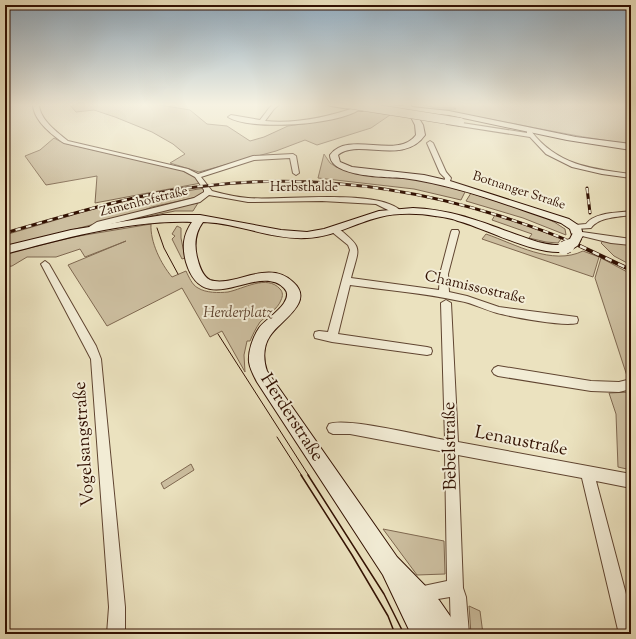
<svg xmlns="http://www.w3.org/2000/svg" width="636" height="639" font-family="'Sorts Mill Goudy',serif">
  <rect width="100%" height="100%" fill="#ebe2bf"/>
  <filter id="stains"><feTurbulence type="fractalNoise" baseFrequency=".005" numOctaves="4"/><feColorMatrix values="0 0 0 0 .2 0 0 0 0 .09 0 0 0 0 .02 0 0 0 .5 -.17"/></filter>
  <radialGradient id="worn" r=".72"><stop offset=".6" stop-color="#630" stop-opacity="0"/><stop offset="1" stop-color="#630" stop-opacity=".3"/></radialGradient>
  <!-- green -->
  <g fill="#ccbe9f" stroke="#7f6850">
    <path d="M69 104H154L190 110 207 124 227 126 250 141 264 137 288 126 316 122 357 110 390 115 371 128 317 145 305 140 276 151 199 172 170 163 185 154 173 144 152 132 115 117 94 110 76 112Z"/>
    <path d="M421 104H631V144C566 136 503 120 439 110L456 109 454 108H435Z"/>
    <path d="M54 138 63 143 181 170 195 177 201 183 95 203 97 176 46 185 25 156 40 150Z"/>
    <path d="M324 154 330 163 336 167 352 172 429 180 466 190 461 200 414 189 318 178Z"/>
    <path d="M205 188V193L193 200V198L152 207 134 214 5 247V235L83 212 129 200Z"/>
    <path d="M471 193C502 203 539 210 565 229L566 235 523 218 466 201Z"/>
    <path d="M198 203 193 211H175L120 222 162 209Z"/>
    <path d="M495 215 532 227 561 239 558 243 546 242 529 238 532 234 492 220Z"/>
    <path d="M151 224C150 242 161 264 172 277L186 271C189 277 192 285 198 288 206 293 219 293 228 292 243 289 267 274 280 289 283 292 283 296 281 300 278 309 267 315 260 322 256 328 253 334 250 341H247L244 355 245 372 222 331 210 337 182 288 107 326 68 265 126 241 85 257 80 249 56 257H27L12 266 5 267V254L73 237Z"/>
    <path d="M177 226 181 228V238L185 258 182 259 172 239 175 236 172 234Z"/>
    <path d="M486 234C515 244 552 266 583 251L599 257 593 277 482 239Z"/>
    <path d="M603 241 631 243V265L614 256 601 243Z"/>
    <path d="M601 258 631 274V379H628L595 278Z"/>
    <path d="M631 392V470L618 467 616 414 609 393Z"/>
    <path d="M191 464 194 470 164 489 161 483Z"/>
    <path d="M383 529 444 541 445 574 417 575Z"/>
    <path d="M469 606 480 611 483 634H471Z"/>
  </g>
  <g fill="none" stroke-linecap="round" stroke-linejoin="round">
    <!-- street casing -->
    <g stroke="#604531" stroke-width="2">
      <g id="street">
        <path d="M33 104H39C39 119 57 132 68 141L188 169 198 174 253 156 293 154 296 156 299 173 296 175 293 173 290 158 254 160 201 177 212 191C223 194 236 197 248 198 281 201 378 188 401 211L400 213H394L376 204 322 201 248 202 209 195 200 202 103 226 95 231H89V227L97 222 194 198 204 192V190L195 177 184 171 64 143C52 135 33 120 33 104Z"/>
        <path d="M274 104H280L274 109 265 121C297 124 328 117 357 107L360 109C340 125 249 131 228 117L231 115 260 120 270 107Z"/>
        <path d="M449 121 527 133V131H531C557 165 591 169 631 174V178L602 174 572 167 546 154 530 137 447 124 446 123Z"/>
        <path d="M430 141 433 143 446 172 451 178 449 184 444 183 445 178 440 173 427 143Z"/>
        <path d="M631 211V215C618 217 599 217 591 228L575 229 571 227 575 225 586 224C595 212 617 213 631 211Z"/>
        <path d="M332 228H338C364 249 359 247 351 278L439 290 440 274 451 232 452 230H458L459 232 448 274 449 292 467 296 499 307 577 317 578 320 577 323C564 327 512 317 497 313 485 310 473 303 460 301 424 293 386 290 350 285L338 334 427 347 431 348 432 351 431 354 427 355 332 342 315 338 314 335 315 332 319 331 328 332 350 250 348 245 332 232Z"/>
        <path d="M575 231 631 239V245L611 243 578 235 574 233Z"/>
        <path d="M45 261 49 264 96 346 101 359 125 607V634H107L109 607 91 359 41 264Z"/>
        <path d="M446 300 451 303 458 442 631 474V488L596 481 631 613V634H619L582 478 458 455 463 588 466 597 469 634H451L450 597 420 602 414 600 412 594 414 588 447 581 445 452 350 434H333L329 432 327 428 329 424C347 417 422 436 445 440L441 303Z"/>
        <path d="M498 366 591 381 619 382 631 379V389L619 392 591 391 498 376 494 374 492 371 494 368Z"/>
      </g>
    </g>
    <!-- secondary casing -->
    <g stroke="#321102" stroke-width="2">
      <g id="secondary">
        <path d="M327 104C338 104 357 102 366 109L362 111 331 106Z"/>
        <path d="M374 104 404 106 402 104H410L412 107 449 111 576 137 631 144V150L567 140 449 115 415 112 423 125 425 135C404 166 358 138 338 155L340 162 352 167 424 175 450 181 569 219 581 227 583 236 581 238H573L570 229 561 223C509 206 457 185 403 178 386 177 330 177 330 155 348 130 398 160 416 135L415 125 408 111 377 108 373 106Z"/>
        <path d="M413 208C461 210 494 228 538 242 543 243 550 245 556 245 560 245 564 244 568 245L570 248 568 251C539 258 488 229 458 221 451 218 442 217 435 216 418 213 396 213 380 217 355 223 333 237 307 238 272 240 238 223 203 222 195 233 194 244 197 257 199 265 202 276 210 280 234 288 268 258 293 282 316 302 279 321 270 336 263 346 263 360 267 371L397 557 439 600 457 626 461 634H411L383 575 257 382C254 376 250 369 249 362 248 351 253 337 259 328 265 319 297 301 284 288 258 261 204 322 186 262 182 247 183 235 192 222 129 220 66 238 5 254V246L71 230 163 215H200L281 230 307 232 324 229 379 211Z"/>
      </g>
    </g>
    <!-- street -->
    <use href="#street" fill="#f2ecd5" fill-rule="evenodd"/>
    <!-- secondary -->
    <use href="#secondary" fill="#f2ecd5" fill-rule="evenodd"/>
    <!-- tram-far1 -->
    <g stroke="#321102" stroke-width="1">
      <path d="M157 228 164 248 178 274"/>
      <path d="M218 334 309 476"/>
      <path d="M277 437 302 476"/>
    </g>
    <!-- tram -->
    <g stroke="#321102" stroke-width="1.5">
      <path d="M301 475 352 555 388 616 395 634"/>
      <path d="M308 475 384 594 404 634"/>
    </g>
    <!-- rail-far1 casing -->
    <g stroke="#321102" stroke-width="3">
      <g id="rail-far1">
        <path d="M587 188 590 213"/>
        <path d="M5 233C65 216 125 197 187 188 292 173 399 184 500 216 527 225 556 234 582 247"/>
      </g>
    </g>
    <!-- rail casing -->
    <g stroke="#321102" stroke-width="4">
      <path id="rail" d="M580 246 631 270"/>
    </g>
    <!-- rail-far1 -->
    <use href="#rail-far1" stroke="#f2ecd5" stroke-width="2" stroke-dasharray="5.5" stroke-linecap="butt"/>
    <!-- rail -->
    <use href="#rail" stroke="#f2ecd5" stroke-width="2.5" stroke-dasharray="7" stroke-linecap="butt"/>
    <!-- secondary-bridge-far2 casing -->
    <g stroke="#321102" stroke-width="9" stroke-linecap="butt">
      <path id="secondary-bridge-far2" d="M347 104 460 122"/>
    </g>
    <!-- secondary-bridge-far1 casing -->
    <g stroke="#321102" stroke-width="12" stroke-linecap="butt">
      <path id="secondary-bridge-far1" d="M566 247 574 242 577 236"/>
    </g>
    <!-- secondary-bridge casing -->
    <g stroke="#321102" stroke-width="14" stroke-linecap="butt">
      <path id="secondary-bridge" d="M564 248 568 246"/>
    </g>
    <!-- secondary-bridge-far2 -->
    <use href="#secondary-bridge-far2" stroke="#f2ecd5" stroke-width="8"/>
    <!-- secondary-bridge-far1 -->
    <use href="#secondary-bridge-far1" stroke="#f2ecd5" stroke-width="10"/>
    <!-- secondary-bridge -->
    <use href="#secondary-bridge" stroke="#f2ecd5" stroke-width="13"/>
  </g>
  <!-- sky -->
  <linearGradient id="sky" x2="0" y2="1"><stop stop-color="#90aabe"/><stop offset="0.54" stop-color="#f6f2e2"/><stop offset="1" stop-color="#f6f2e2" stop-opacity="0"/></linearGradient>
  <rect width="636" height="194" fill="url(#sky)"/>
  <g text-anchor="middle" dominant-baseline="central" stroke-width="4" stroke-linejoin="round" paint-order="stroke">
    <!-- far-street labels -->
    <g font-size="13" fill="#321102" stroke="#f2ecd5">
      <text x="304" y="188">Herbsthalde</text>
      <text transform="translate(519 191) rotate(18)">Botnanger Straße</text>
      <text transform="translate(144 202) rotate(-14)">Zamenhofstraße</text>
    </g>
    <!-- street labels -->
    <g font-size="15" fill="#321102" stroke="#f2ecd5">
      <text transform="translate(475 288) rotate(13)">Chamissostraße</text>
    </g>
    <!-- park labels -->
    <g font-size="15" font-style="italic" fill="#604531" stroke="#f2ecd5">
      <text x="238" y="313">Herderplatz</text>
    </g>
    <!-- near-street labels -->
    <g font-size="18" fill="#321102" stroke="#f2ecd5">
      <text transform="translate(291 418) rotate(57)">Herderstraße</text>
      <text transform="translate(521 442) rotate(11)">Lenaustraße</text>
      <text transform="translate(85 444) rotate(-94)">Vogelsangstraße</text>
      <text transform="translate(451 446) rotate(-91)">Bebelstraße</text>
    </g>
  </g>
  <!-- margin -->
  <rect width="636" height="639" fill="none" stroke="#ebe2bf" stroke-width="20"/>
  <rect x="6" y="6" width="624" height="627" fill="none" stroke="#321102" stroke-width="2"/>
  <rect x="10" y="10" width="616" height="619" fill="none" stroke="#321102"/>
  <rect width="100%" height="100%" filter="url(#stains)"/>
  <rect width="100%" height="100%" fill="url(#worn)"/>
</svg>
